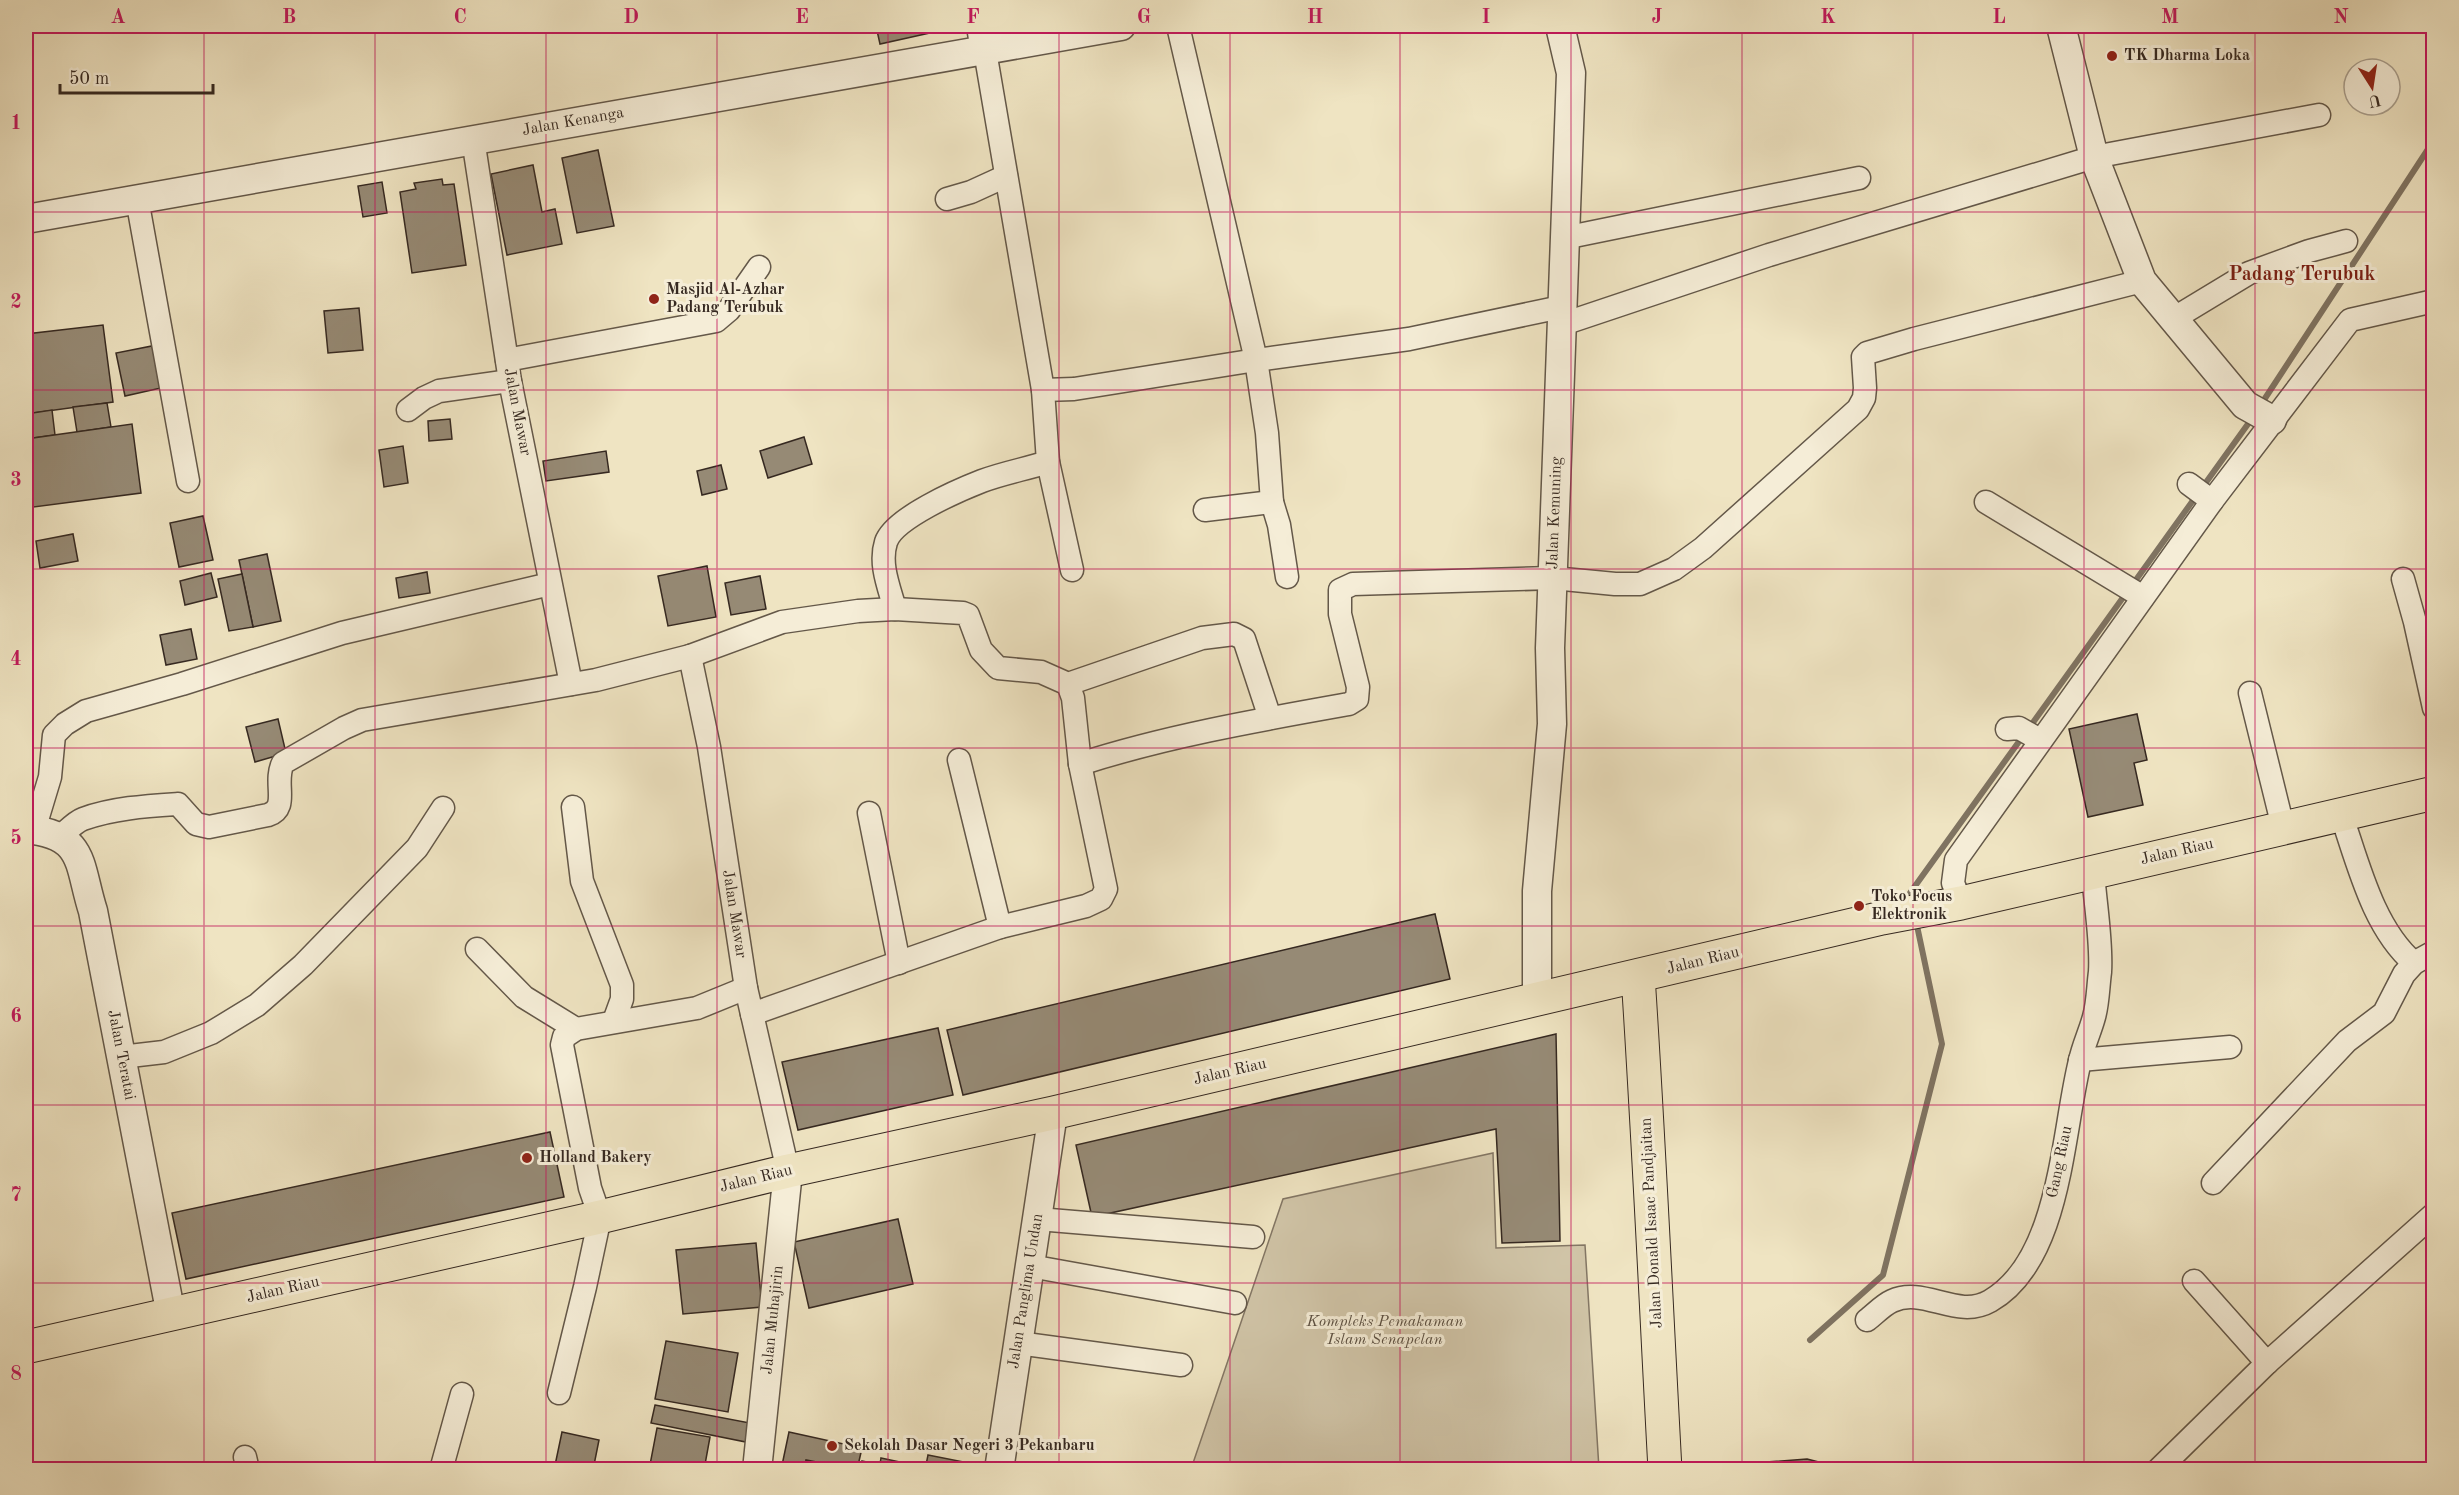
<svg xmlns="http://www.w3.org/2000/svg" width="2459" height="1495" font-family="'Old Standard TT',serif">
  <rect width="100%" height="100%" fill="#efe4c2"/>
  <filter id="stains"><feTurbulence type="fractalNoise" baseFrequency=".00333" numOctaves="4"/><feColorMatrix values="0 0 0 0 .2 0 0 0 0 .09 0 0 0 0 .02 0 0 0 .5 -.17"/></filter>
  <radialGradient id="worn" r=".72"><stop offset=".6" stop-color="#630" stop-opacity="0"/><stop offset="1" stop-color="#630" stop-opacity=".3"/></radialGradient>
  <!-- green -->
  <path fill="#d0c4a7" stroke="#837664" stroke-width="1.5" d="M1493 1153 1496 1248 1585 1245 1599 1469H1191L1283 1199Z"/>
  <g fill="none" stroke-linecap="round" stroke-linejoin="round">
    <!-- stream -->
    <g stroke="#7f7361" stroke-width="6">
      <path d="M2260 406 2434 140"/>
      <path d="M2133 584 2253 417"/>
      <path d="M2029 728 2127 592"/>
      <path d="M1912 902 1910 893 2023 736"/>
      <path d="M1810 1340 1883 1275 1942 1044 1916 921"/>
    </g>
  </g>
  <!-- building -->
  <g fill="#968a75" stroke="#362921" stroke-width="1.5">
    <path d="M876 26H947L948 29 880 44Z"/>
    <path d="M598 150 614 226 577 233 562 158Z"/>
    <path d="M533 165 542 212 555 209 562 244 507 255 491 174Z"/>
    <path d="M442 179 443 185 454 184 466 265 412 273 400 192 416 189 414 183Z"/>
    <path d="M382 182 387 213 363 217 358 186Z"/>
    <path d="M359 308 363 350 328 353 324 311Z"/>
    <path d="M103 325 113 402 26 414V334Z"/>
    <path d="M152 346 161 388 125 396 116 353Z"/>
    <path d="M107 403 111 427 77 432 73 407Z"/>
    <path d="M52 410 55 435 26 439V414Z"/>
    <path d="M450 419 452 439 429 441 428 421Z"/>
    <path d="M132 424 141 493 26 508V439Z"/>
    <path d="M804 437 812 464 768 478 760 451Z"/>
    <path d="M403 446 408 483 384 487 379 450Z"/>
    <path d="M606 451 609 472 546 481 543 461Z"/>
    <path d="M721 465 727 489 702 495 697 471Z"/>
    <path d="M203 516 213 560 179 567 170 523Z"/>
    <path d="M73 534 78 561 40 568 36 541Z"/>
    <path d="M267 554 281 621 253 627 239 560Z"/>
    <path d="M707 566 716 617 668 626 658 576Z"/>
    <path d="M427 572 430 593 399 598 396 578Z"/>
    <path d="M211 573 217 597 185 605 180 581Z"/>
    <path d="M242 574 253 627 229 631 218 579Z"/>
    <path d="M760 576 766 609 731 615 725 583Z"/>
    <path d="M191 629 197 659 166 665 160 635Z"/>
    <path d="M2137 714 2147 760 2134 763 2143 805 2088 817 2069 729Z"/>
    <path d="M278 719 286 753 255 762 246 727Z"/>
    <path d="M1435 914 1450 979 963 1095 947 1030Z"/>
    <path d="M938 1028 953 1095 798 1130 782 1062Z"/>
    <path d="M1556 1034 1560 1241 1502 1243 1496 1129 1092 1217 1076 1145Z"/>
    <path d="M550 1132 564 1197 186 1279 172 1213Z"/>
    <path d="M898 1219 913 1284 809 1308 794 1242Z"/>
    <path d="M756 1243 762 1307 683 1314 676 1250Z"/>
    <path d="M666 1341 738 1353 728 1412 655 1399Z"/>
    <path d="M655 1405 750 1423 746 1442 651 1423Z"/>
    <path d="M657 1428 710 1437 704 1470H649Z"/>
    <path d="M562 1432 599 1440 593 1470H554Z"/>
    <path d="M789 1432 862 1448 857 1470 806 1460 804 1470H781Z"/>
    <path d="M928 1455 974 1464 973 1470H925Z"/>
    <path d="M881 1458 919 1466 918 1470H879Z"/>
    <path d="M1807 1459 1850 1470H1753V1463Z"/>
    <path d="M862 1461 877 1464 876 1470H860Z"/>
  </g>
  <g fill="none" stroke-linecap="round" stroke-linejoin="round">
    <!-- minor casing -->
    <g stroke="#645849" stroke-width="25">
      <g id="minor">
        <path d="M1178 26 1256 360 1267 433 1272 502 1205 510"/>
        <path d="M473 139 510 381 571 684"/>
        <path d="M137 199 188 481"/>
        <path d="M947 199 971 192 1006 176"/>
        <path d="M1564 238 1859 178"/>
        <path d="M2173 319 2249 273 2309 251 2346 241"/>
        <path d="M1560 325 1769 255 2094 157 2319 115"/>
        <path d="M507 360 716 321 729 310 759 267"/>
        <path d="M1043 390 1074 389 1256 360 1409 339 1561 307"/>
        <path d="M408 410 424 398 439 391 510 381"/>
        <path d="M1048 462 1072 570"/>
        <path d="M2189 484 2212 501"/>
        <path d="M1272 502 1279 525 1287 577"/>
        <path d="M1986 502 2143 597"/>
        <path d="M2403 579 2415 622 2434 708"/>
        <path d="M895 609C889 587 879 564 886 542 894 518 959 490 982 481 1003 473 1026 469 1048 462L1043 390 985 51"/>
        <path d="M690 656 709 747 746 988 788 1171"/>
        <path d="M2250 693 2283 827"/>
        <path d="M2007 729 2019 728 2040 740"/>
        <path d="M959 760 1000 927"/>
        <path d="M1080 764C1167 736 1259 720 1349 704L1357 699 1358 687 1340 614V590L1353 584 1553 578 1615 584H1640L1674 569 1703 548 1858 409 1864 398 1865 388 1863 357 1867 353 1914 339 2142 281"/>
        <path d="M573 807 582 881 622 985V999L614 1021"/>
        <path d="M869 813 899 963"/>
        <path d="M2341 814C2358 863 2373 928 2414 963"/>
        <path d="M34 830 50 777 54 735 65 724 86 711 182 684 342 633 550 584"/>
        <path d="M61 836C67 831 75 822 83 819 113 808 147 806 178 804L196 824 209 827 268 815C290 808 273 783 283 763L344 728 362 720 596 680 690 656 782 622 858 611 895 609 963 613 968 615 981 650 998 668 1041 672 1068 684 1202 638 1234 634 1244 639 1270 718"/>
        <path d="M1961 903 1953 883 1956 860 2212 501 2350 320 2434 301"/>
        <path d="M477 949 524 997 576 1029"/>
        <path d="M752 1014 1000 927 1086 906 1101 899 1106 889 1080 764 1073 698 1068 684"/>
        <path d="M121 1057 164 1052 211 1033 257 1005 303 965 417 848 443 808"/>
        <path d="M2080 1060 2230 1047"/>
        <path d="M2213 1183 2347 1041 2384 1013 2404 974 2414 963 2434 952"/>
        <path d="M1038 1219 1253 1237"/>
        <path d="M1030 1266 1235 1303"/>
        <path d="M2194 1281 2267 1363"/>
        <path d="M1867 1320C1875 1314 1883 1305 1892 1301 1924 1286 1957 1320 1990 1301 2061 1260 2062 1133 2080 1061 2083 1046 2090 1032 2094 1017 2098 1003 2098 987 2100 972 2102 942 2095 903 2093 872"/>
        <path d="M1018 1343 1181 1365"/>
        <path d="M559 1393 585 1287 600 1217 590 1188 562 1045 564 1037 576 1029 697 1008 746 988"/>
        <path d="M245 1457 248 1470"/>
        <path d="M441 1470 462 1394"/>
        <path d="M2158 1470 2267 1363 2434 1214"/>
      </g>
    </g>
    <!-- tertiary casing -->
    <g stroke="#645849" stroke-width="31">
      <g id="tertiary">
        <path d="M981 26 985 51"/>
        <path d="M2061 26 2094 157 2142 281 2245 405 2272 420"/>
        <path d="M26 219 1121 26"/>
        <path d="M26 829C86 835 78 864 93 911L171 1315"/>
        <path d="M1537 1000V891L1552 724 1550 648 1571 73 1560 26"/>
        <path d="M757 1470 788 1171"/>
        <path d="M999 1470 1053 1113"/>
      </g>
    </g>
    <!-- primary casing -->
    <g stroke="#362921" stroke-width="35">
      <g id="primary">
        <path d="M1638 976C1649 1141 1656 1305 1665 1470"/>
        <path d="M26 1347 600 1217 788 1171 1053 1113 1882 918 1961 903 2434 793"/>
      </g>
    </g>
    <!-- minor -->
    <use href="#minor" stroke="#f5edd7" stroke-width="22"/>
    <!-- tertiary -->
    <use href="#tertiary" stroke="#f5edd7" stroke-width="28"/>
    <!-- primary -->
    <use href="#primary" stroke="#efe4c2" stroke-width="33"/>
  </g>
  <!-- grid -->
  <path fill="none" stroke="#c2185b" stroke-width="1.5" stroke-opacity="0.55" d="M204 26V1470M375 26V1470M546 26V1470M717 26V1470M888 26V1470M1059 26V1470M1230 26V1470M1400 26V1470M1571 26V1470M1742 26V1470M1913 26V1470M2084 26V1470M2255 26V1470M26 212H2434M26 390H2434M26 569H2434M26 748H2434M26 926H2434M26 1105H2434M26 1283H2434"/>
  <!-- markers -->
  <g fill="#8f2418" stroke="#f5edd7" stroke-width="2">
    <circle cx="2112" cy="56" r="6"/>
    <circle cx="654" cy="299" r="6"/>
    <circle cx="1859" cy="906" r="6"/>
    <circle cx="527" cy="1158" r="6"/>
    <circle cx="832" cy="1446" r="6"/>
  </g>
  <g text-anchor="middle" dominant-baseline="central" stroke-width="6" stroke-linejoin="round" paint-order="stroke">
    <!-- poi labels -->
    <g font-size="16" font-weight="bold" fill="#362921" stroke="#f5edd7" text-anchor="start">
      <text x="2124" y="56">TK Dharma Loka</text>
      <text x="666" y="290">Masjid Al-Azhar<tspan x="666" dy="18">Padang Terubuk</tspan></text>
      <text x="1871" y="897">Toko Focus<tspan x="1871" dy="18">Elektronik</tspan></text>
      <text x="539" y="1158">Holland Bakery</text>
      <text x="844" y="1446">Sekolah Dasar Negeri 3 Pekanbaru</text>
    </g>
    <!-- street labels -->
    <g font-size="16" fill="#362921" stroke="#f5edd7">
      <text transform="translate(573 122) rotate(-10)">Jalan Kenanga</text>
      <text transform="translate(517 412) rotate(79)">Jalan Mawar</text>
      <text transform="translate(1555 513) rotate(-88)">Jalan Kemuning</text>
      <text transform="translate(2177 852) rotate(-13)">Jalan Riau</text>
      <text transform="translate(734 914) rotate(81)">Jalan Mawar</text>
      <text transform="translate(1703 961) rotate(-14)">Jalan Riau</text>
      <text transform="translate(121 1055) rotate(79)">Jalan Teratai</text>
      <text transform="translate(1230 1072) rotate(-13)">Jalan Riau</text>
      <text transform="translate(2060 1162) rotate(-78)">Gang Riau</text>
      <text transform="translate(756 1179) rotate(-14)">Jalan Riau</text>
      <text transform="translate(1652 1223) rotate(-93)">Jalan Donald Isaac Pandjaitan</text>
      <text transform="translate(283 1290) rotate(-13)">Jalan Riau</text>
      <text transform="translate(1026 1291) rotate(-81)">Jalan Panglima Undan</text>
      <text transform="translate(773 1320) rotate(-84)">Jalan Muhajirin</text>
    </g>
    <!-- park labels -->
    <g font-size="16" font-style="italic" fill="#5c5042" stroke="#f5edd7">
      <text x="1385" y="1322">Kompleks Pemakaman<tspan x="1385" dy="18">Islam Senapelan</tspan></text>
    </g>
    <!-- quarter labels -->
    <g font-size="20" font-weight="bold" fill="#7a1f14" stroke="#f5edd7">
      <text x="2302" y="275">Padang Terubuk</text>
    </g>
  </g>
  <!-- margin -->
  <rect width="2459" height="1495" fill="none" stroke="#efe4c2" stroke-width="66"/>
  <!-- north arrow -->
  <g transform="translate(2372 87) rotate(168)"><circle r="28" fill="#f5edd7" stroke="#a99f8e" stroke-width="1.5"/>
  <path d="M0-4.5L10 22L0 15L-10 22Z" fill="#8f2418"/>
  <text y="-9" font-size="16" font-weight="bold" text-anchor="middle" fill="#362921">U</text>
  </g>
  <!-- scale -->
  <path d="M60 84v9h153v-9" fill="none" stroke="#362921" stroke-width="3"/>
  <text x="69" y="84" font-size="18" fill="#362921" stroke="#f5edd7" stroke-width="4.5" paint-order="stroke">50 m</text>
  <rect x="33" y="33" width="2393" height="1429" fill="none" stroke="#c2185b" stroke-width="2"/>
  <g font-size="20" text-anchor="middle" font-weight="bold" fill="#c2185b">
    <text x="118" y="23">A</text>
    <text x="289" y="23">B</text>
    <text x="460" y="23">C</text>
    <text x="631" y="23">D</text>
    <text x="802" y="23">E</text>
    <text x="973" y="23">F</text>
    <text x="1144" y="23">G</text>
    <text x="1315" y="23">H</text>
    <text x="1486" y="23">I</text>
    <text x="1657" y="23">J</text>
    <text x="1828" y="23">K</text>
    <text x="1999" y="23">L</text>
    <text x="2170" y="23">M</text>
    <text x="2341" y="23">N</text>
    <text x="16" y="129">1</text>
    <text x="16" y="308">2</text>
    <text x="16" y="486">3</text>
    <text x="16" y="665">4</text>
    <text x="16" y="844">5</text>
    <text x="16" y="1022">6</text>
    <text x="16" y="1201">7</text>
    <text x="16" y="1380">8</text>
  </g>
  <rect width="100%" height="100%" filter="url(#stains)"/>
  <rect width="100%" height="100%" fill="url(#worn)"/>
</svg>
